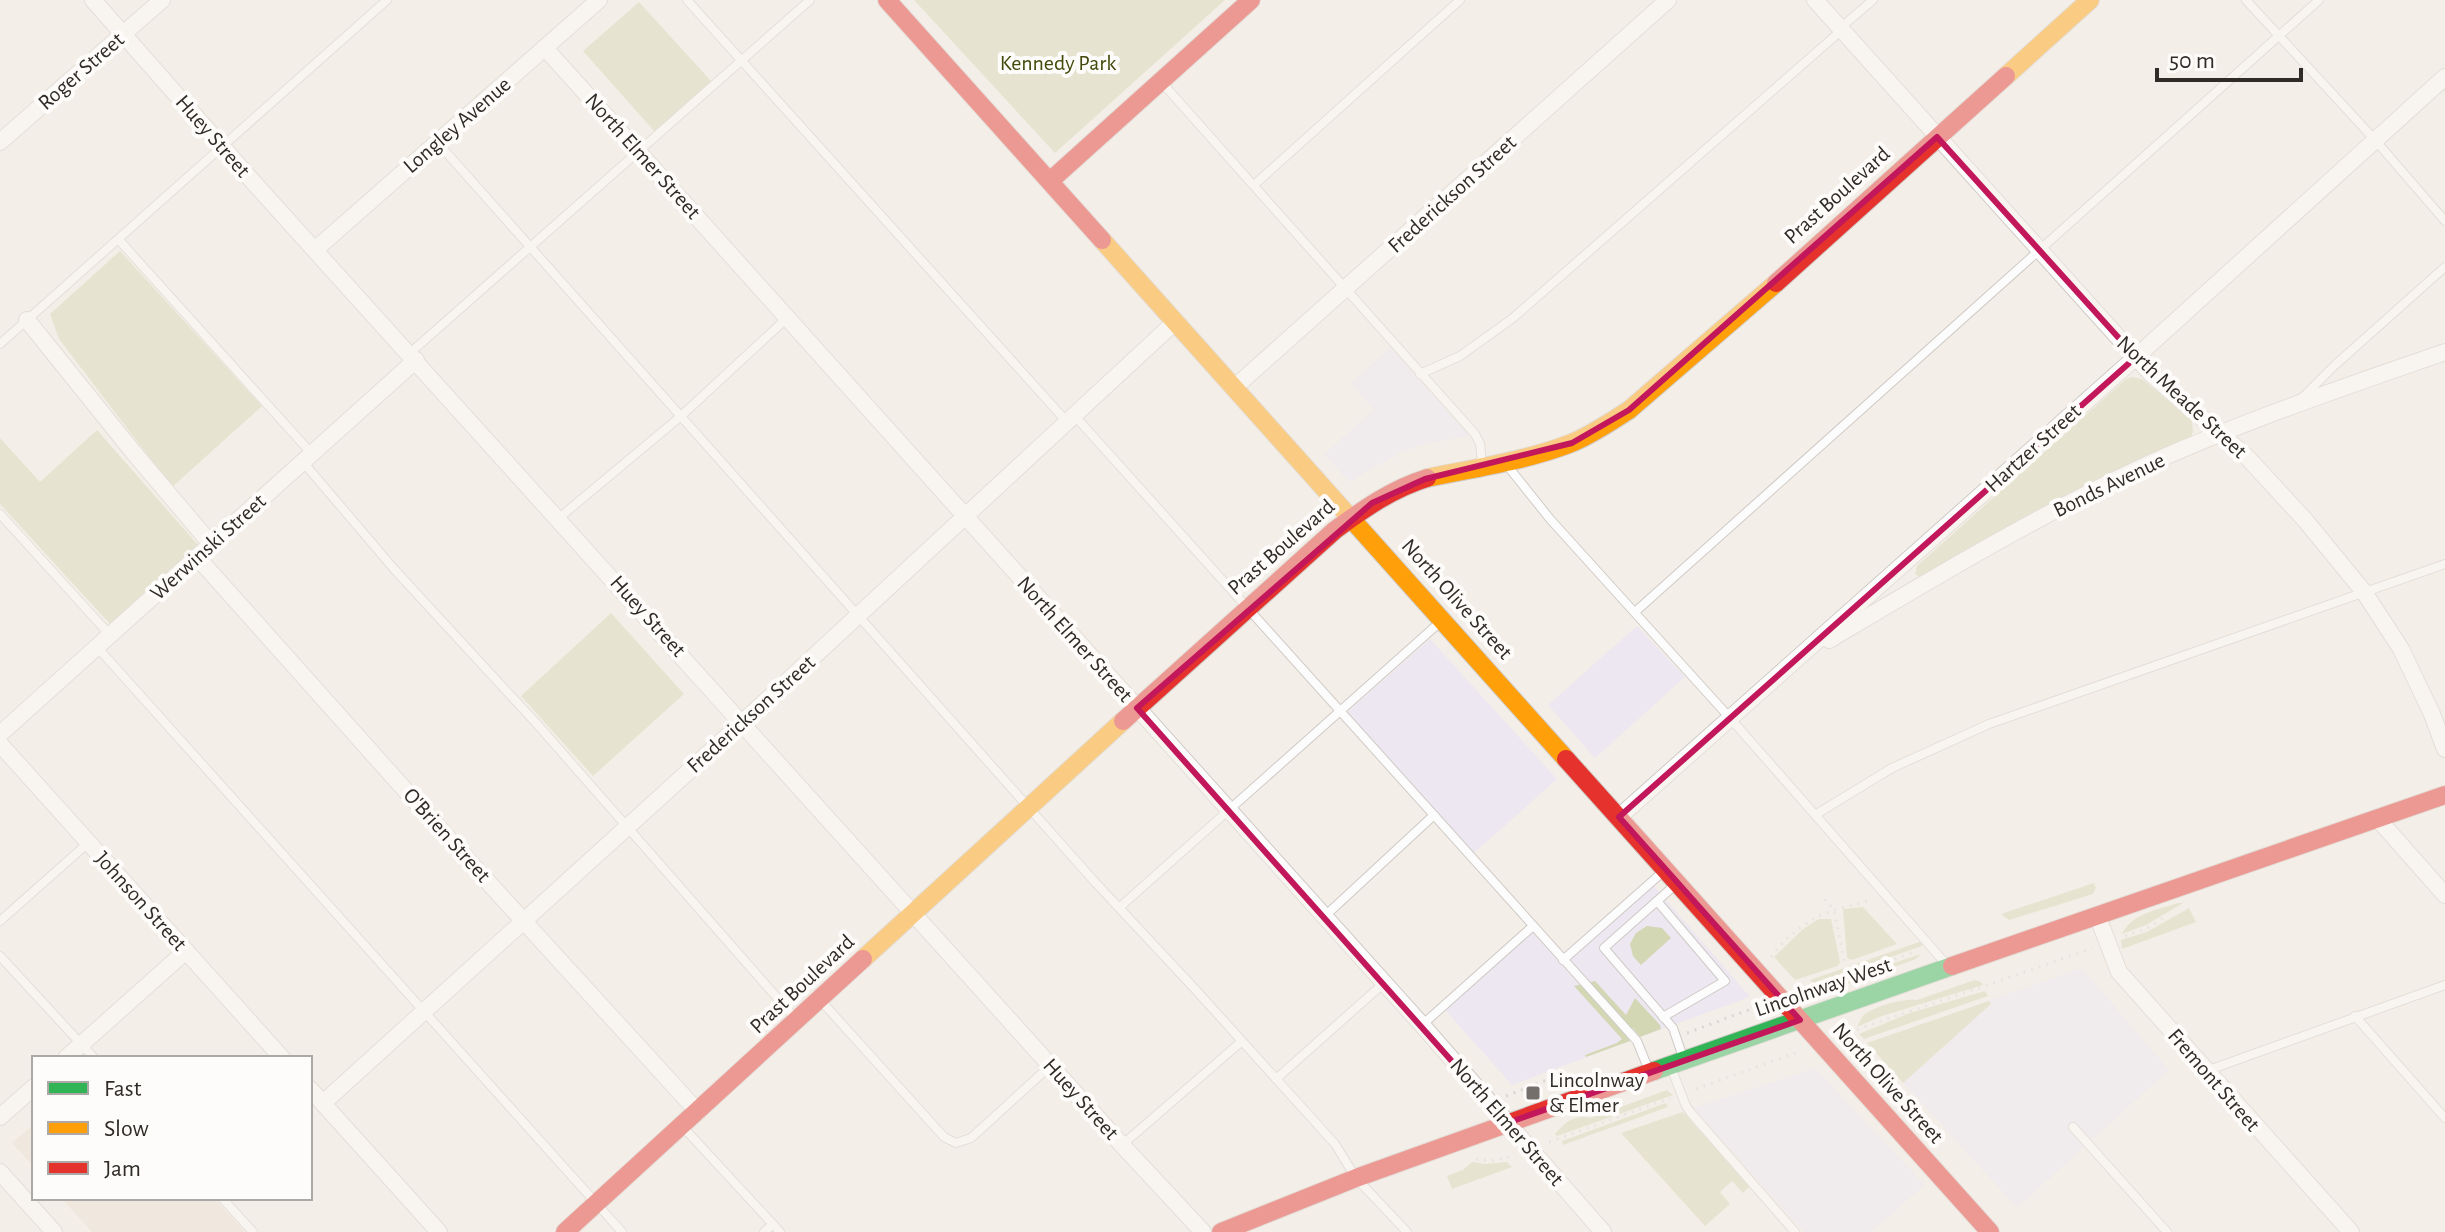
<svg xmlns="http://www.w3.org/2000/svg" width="2445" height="1232" font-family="'Alegreya Sans',sans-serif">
  <rect width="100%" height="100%" fill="#f4eee8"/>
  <!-- commercial -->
  <g fill="#ece7f1">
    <path d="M1390 347 1470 436 1425 444 1400 453 1349 482 1324 454 1374 410 1351 383Z"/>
    <path d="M1637 626 1685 677 1595 758 1548 705Z"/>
    <path d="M1430 639 1557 779 1474 853 1345 714Z"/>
    <path d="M1653 885 1750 997 1640 1037 1570 959Z"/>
    <path d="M1532 932 1630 1041 1512 1085 1445 1010Z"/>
    <path d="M2082 968 2169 1070 2017 1208 1867 1043Z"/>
    <path d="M1815 1068 1925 1185 1871 1232H1804L1693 1108Z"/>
  </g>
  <!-- built -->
  <g fill="#ebdfd5">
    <path d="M34 1124V1167L12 1143Z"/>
    <path d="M61 1198H214L245 1232H92Z"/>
  </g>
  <!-- green -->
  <g fill="#d4d7b3">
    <path d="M914 0H1225L1055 153Z"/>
    <path d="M639 2 711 81 655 132 583 51Z"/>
    <path d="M120 251 262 406 172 487 59 339 50 314Z"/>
    <path d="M2132 377 2142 379 2192 421 2193 432 2191 437 1921 577 1915 574 1917 566 2126 379Z"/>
    <path d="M97 430 198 545 110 624 0 504V438L40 482Z"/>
    <path d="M611 613 684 694 593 776 521 696Z"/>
    <path d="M2094 883 2096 888 2093 894 2009 920 2001 914Z"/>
    <path d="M2178 903H2183L2146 925 2122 934C2132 913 2158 910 2178 903Z"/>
    <path d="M1863 907 1897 944 1852 960 1847 958 1843 909Z"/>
    <path d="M2189 908 2196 922 2122 949 2121 940 2147 932Z"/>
    <path d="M1819 919H1831L1840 962 1838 966 1795 980 1774 957 1803 929Z"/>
    <path d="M1647 926 1662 928 1671 938 1641 965 1633 956 1630 944 1636 933Z"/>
    <path d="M1922 941V946L1814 984 1810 980Z"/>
    <path d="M1921 954 1916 959 1823 993 1819 988Z"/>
    <path d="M1975 980 1981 982 1983 985 1882 1016 1857 1027C1859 1023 1861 1018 1864 1015 1874 1006 1905 998 1917 1000Z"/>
    <path d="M1595 981 1626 1015 1635 998 1660 1025 1661 1029 1640 1037 1633 1028 1625 1034 1630 1041 1586 1057 1585 1055 1617 1043 1622 1039 1574 986Z"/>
    <path d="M1985 991 1988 996 1864 1039 1859 1034 1910 1013Z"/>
    <path d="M1989 1001 1991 1004 1903 1083 1867 1043Z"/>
    <path d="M1862 1046 1910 1099H1899L1859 1052 1857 1047Z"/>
    <path d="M1667 1090 1673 1095 1557 1136 1555 1134C1565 1122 1575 1114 1591 1118Z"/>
    <path d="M1666 1103 1668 1107 1563 1145 1562 1141Z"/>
    <path d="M1683 1112 1750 1186 1743 1193 1732 1181 1720 1192 1730 1204 1705 1226 1621 1133Z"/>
    <path d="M1472 1162 1486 1164 1507 1162 1512 1167 1452 1189 1447 1176 1463 1170Z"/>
  </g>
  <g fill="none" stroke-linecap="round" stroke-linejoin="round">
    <!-- lane casing -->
    <g stroke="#cfcac6" stroke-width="10">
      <g id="lane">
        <path d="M687 0 1067 422"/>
        <path d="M2246 0 2375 140 2445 221"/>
        <path d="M1164 85 1475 434 1480 444 1482 463"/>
        <path d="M437 142 1094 881 1194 988 1335 1144 1356 1178 1407 1232"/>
        <path d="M1254 185 1460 0"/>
        <path d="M119 240 312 454"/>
        <path d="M0 344 387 0"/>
        <path d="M410 353 810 0"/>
        <path d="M1420 374 1460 356 1513 318 1835 36 1846 23 1873 0"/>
        <path d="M2301 399 2334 366 2445 267"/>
        <path d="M1074 415 1628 1031 1637 1041 1648 1068"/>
        <path d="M303 462 394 569 536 723 794 1017"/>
        <path d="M1506 464 1550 519 1730 718 1946 964"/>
        <path d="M0 514 110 635"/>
        <path d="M559 518 680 417 787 318"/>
        <path d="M1635 612 2319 0"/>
        <path d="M97 647 622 1232"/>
        <path d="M1815 815 1892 768 1989 724 2445 564"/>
        <path d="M1675 885 1604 948 1673 1028 1683 1057"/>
        <path d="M1657 901 1725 981 1663 1017"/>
        <path d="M1120 907 1439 623"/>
        <path d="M1325 916 1434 815"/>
        <path d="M0 921 88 843"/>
        <path d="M0 956 94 1058"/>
        <path d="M1563 960 1665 870"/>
        <path d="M822 1002 944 1137 956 1143 971 1138 1050 1066"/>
        <path d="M2355 1016 2445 1118"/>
        <path d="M1422 1025 1533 926"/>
        <path d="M1672 1070 1686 1106 1691 1113 1795 1232"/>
        <path d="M2206 1071 2445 985"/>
        <path d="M1276 1079 1384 983"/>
        <path d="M683 1127 780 1232"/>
        <path d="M2073 1127 2167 1232"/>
        <path d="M1122 1145 1242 1041"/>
        <path d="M222 1198 253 1232"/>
        <path d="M764 1232 773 1224"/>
      </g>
    </g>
    <!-- street casing -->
    <g stroke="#cfcac6" stroke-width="18">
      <g id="street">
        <path d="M93 0 255 184 1122 1145 1203 1232"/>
        <path d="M1815 0 2152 375 2246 456 2305 520 2364 592 2401 649 2432 714 2445 749"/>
        <path d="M545 48 1422 1025 1603 1232"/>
        <path d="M0 142 162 0"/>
        <path d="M316 249 599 0"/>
        <path d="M27 320 134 453 211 544"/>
        <path d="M1235 387 1668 0"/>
        <path d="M197 557 456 847 698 1112"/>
        <path d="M1829 640C1930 580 2031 519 2138 469 2237 423 2342 388 2445 352"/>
        <path d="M0 734 416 360"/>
        <path d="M0 744 282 1058"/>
        <path d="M1619 817 2136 357 2445 77"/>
        <path d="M2378 819 2445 895"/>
        <path d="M2097 915 2119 972 2351 1232"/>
        <path d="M66 1058 186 951"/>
        <path d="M310 1089 439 1232"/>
        <path d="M323 1103 743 722 1176 321"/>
        <path d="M0 1117 34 1087"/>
        <path d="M0 1172 54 1232"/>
      </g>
    </g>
    <!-- fast casing -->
    <g stroke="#cfcac6" stroke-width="20">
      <path id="fast" d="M1654 1071 1952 966"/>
    </g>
    <!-- slow casing -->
    <g stroke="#cfcac6" stroke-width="20">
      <g id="slow">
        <path d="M2006 76 2090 0"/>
        <path d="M1102 240 1566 759"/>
        <path d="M1427 478C1475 468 1524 461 1569 444 1590 436 1610 422 1629 410L1776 283"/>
        <path d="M863 959 1123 721"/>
      </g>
    </g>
    <!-- jam casing -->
    <g stroke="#cfcac6" stroke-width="20">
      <g id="jam">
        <path d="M887 0 1102 240"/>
        <path d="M1050 181 1251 0"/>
        <path d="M1776 283 2006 76"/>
        <path d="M1123 721 1335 530C1365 508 1392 489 1427 478"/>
        <path d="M1566 759 1990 1232"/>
        <path d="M1952 966 2445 795"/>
        <path d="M565 1232 863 959"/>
        <path d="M1221 1232 1356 1178 1654 1071"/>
      </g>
    </g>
    <!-- path -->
    <g stroke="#d9d7d6" stroke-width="3" stroke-dasharray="2 6" stroke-linecap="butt">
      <path d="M1825 899 1834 910 1845 965"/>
      <path d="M2125 936 2146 929 2165 917"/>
      <path d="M1771 957C1787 935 1810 918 1836 909 1849 906 1861 904 1873 899"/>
      <path d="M1804 991 1917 951"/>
      <path d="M1687 1033 1759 1006"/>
      <path d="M1842 1035C1925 1005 2009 979 2092 948"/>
      <path d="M1696 1089 1798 1052"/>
      <path d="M1506 1096 1544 1081 1560 1079"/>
      <path d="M1549 1142 1670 1098"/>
      <path d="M1476 1159 1490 1161 1512 1156"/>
    </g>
    <!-- lane -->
    <use href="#lane" stroke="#fdfcfc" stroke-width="8"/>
    <!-- street -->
    <use href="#street" stroke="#fdfcfc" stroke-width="16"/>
    <!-- fast -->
    <use href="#fast" stroke="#30b455" stroke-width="18"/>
    <!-- slow -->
    <use href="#slow" stroke="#ff9f0a" stroke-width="18"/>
    <!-- jam -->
    <use href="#jam" stroke="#e5322d" stroke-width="18"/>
  </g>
  <!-- marked area -->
  <path d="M0 0H2445V1232H0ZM1937 137 2136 357 1619 817 1800 1020 1507 1123 1137 708 1372 503 1425 479 1572 443 1629 410Z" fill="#f4eee8" fill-opacity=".55" fill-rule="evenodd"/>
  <path fill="none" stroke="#c2185b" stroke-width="6" stroke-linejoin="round" d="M1937 137 2136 357 1619 817 1800 1020 1507 1123 1137 708 1372 503 1425 479 1572 443 1629 410Z"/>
  <!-- markers -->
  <rect fill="#746f6b" stroke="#fefcfa" stroke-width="3" x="1525" y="1085" width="16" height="16" rx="4"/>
  <g text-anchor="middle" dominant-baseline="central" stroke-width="8" stroke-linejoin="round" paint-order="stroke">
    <!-- park labels -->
    <g font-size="22" fill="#434a0b" stroke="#fefcfa">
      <text x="1058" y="63">Kennedy Park</text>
    </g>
    <!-- street labels -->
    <g font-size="22" fill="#2f2b27" stroke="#fefcfa">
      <text transform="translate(81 71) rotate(-41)">Roger Street</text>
      <text transform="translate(457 125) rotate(-41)">Longley Avenue</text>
      <text transform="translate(213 136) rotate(49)">Huey Street</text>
      <text transform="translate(643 156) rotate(48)">North Elmer Street</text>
      <text transform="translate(1452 194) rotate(-42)">Frederickson Street</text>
      <text transform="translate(1837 195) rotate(-42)">Prast Boulevard</text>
      <text transform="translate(2182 397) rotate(43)">North Meade Street</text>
      <text transform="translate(2033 448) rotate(-42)">Hartzer Street</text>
      <text transform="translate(2109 485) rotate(-26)">Bonds Avenue</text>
      <text transform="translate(208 547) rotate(-42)">Werwinski Street</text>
      <text transform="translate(1281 547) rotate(-41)">Prast Boulevard</text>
      <text transform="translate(1457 599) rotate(48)">North Olive Street</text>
      <text transform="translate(648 616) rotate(48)">Huey Street</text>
      <text transform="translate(1075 639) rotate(48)">North Elmer Street</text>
      <text transform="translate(751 714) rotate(-42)">Frederickson Street</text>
      <text transform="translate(447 835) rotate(48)">O'Brien Street</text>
      <text transform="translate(141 901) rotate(48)">Johnson Street</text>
      <text transform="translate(802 984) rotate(-43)">Prast Boulevard</text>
      <text transform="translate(1823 987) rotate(-19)">Lincolnway West</text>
      <text transform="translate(2214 1080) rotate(49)">Fremont Street</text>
      <text transform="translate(1888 1083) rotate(48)">North Olive Street</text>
      <text transform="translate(1081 1099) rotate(48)">Huey Street</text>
      <text transform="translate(1507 1122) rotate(49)">North Elmer Street</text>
    </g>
    <!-- poi labels -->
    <g font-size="22" fill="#2f2b27" stroke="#fefcfa" text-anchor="start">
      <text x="1549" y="1080">Lincolnway<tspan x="1549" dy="25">&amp; Elmer</tspan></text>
    </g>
  </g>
  <!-- legend -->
  <rect x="32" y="1056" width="280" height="144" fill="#fefcfa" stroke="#aba8a6" stroke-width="2"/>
  <rect x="48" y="1082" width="40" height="12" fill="#30b455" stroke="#aba8a6" stroke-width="2"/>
  <text x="104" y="1096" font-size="24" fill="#2f2b27">Fast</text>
  <rect x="48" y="1122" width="40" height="12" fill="#ff9f0a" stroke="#aba8a6" stroke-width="2"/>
  <text x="104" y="1136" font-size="24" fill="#2f2b27">Slow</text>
  <rect x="48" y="1162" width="40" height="12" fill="#e5322d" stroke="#aba8a6" stroke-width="2"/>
  <text x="104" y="1176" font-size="24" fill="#2f2b27">Jam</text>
  <!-- scale -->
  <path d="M2157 68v12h144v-12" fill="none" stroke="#2f2b27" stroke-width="4"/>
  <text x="2169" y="68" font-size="24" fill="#2f2b27" stroke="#fefcfa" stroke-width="6" paint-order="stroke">50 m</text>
</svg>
